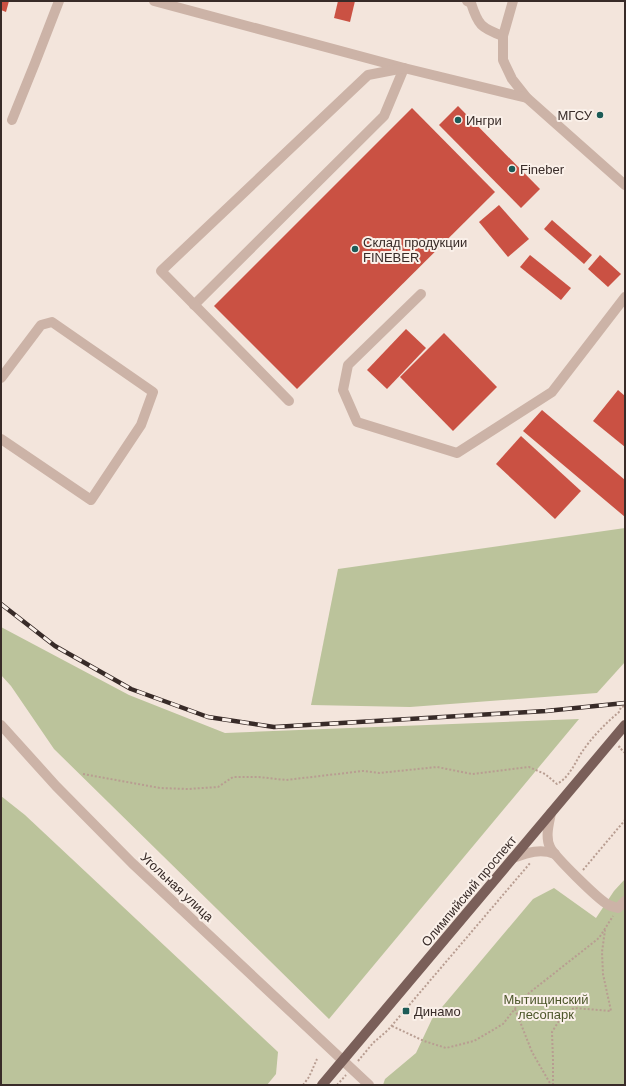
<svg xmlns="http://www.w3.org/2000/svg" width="626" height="1086" font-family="Helvetica,sans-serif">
  <rect width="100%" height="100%" fill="#f3e5dc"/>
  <!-- green -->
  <g fill="#bbc39b">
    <path d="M625 528V662L597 693 410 707 311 705 338 569Z"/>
    <path d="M1 627 129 695 225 733 579 719 329 1019 54 749 11 686 1 675Z"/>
    <path d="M1 796 25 815 278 1052 276 1074 267 1085H1Z"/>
    <path d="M625 879V1085H383L385 1079 416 1053 432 1019 533 899 554 888 596 918 614 891Z"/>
  </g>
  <!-- building -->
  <g fill="#ca5143">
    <path d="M1 1H9L6 12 1 10Z"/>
    <path d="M338 1H355L350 22 334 18Z"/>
    <path d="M458 106 540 189 521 208 439 125Z"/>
    <path d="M412 108 495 192 297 389 214 306Z"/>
    <path d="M499 205 529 239 508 257 479 222Z"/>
    <path d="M552 220 592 255 584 264 544 229Z"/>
    <path d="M530 255 571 288 561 300 520 267Z"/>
    <path d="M600 255 621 274 608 287 588 269Z"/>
    <path d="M406 329 426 348 387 389 367 370Z"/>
    <path d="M444 333 497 387 453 431 400 377Z"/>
    <path d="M618 390 625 396V447L593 421Z"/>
    <path d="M542 410 625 480V517L523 431Z"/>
    <path d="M521 436 581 491 555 519 496 464Z"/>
  </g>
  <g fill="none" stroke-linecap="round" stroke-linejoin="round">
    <!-- path -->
    <g stroke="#b89d91" stroke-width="2" stroke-dasharray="2 2" stroke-linecap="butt">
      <path d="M620 746 619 747 625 753"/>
      <path d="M83 774 160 788 188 789 218 787 233 777H259L286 780 363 771 379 773 437 767 472 774 529 767 545 774 557 784C570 777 575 762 582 752 592 737 606 723 619 712L621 707 625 706"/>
      <path d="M583 870 625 820"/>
      <path d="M515 1009 532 1052 551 1085"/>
      <path d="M392 1026 424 1041 446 1048 474 1041 503 1024 524 997 599 938 613 916"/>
      <path d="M358 1061 373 1043 388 1030 531 862"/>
      <path d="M303 1085 309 1077 317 1059"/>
      <path d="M337 1085 346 1075"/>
      <path d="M553 1085V1060L552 1032 562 1016 574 1008 611 1011 603 974 602 952 605 930"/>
    </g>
    <!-- minor -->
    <g stroke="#ccb3a7" stroke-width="10">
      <path d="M154 1 404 68 384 116 194 305"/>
      <path d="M467 1 471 3C478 25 481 28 503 36"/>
      <path d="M513 1 503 36V60L512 79 527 98 625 185"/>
      <path d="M12 120 35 63 59 1"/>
      <path d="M421 294 348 365 343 390 357 422 457 453 552 392 625 297"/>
      <path d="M1 378 41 325 52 322 153 392 141 425 91 500 1 439"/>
      <path d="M289 401 161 271 368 75 404 68 527 98"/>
      <path d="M1 725 56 786 132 863 369 1085"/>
      <path d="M551 813C549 823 545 837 550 847 554 856 597 898 607 904 610 906 614 907 618 908L625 901"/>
      <path d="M513 858C527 853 540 848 555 854"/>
    </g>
    <!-- major -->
    <path stroke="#7a5f59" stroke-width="10" d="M322 1085 625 725"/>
    <!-- rail casing -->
    <g stroke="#382b28" stroke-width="4.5">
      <path id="rail" d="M1 604 55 646 131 689 208 717 274 727 546 711 625 703"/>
    </g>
    <!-- rail -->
    <use href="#rail" stroke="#faf0e9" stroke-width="3" stroke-dasharray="9" stroke-linecap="butt"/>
  </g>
  <!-- markers -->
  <g fill="#1c5b57" stroke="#faf0e9" stroke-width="1.5">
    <circle cx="600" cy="115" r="4"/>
    <circle cx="458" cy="120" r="4"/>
    <circle cx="512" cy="169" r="4"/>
    <circle cx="355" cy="249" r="4"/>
    <rect x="402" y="1007" width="8" height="8" rx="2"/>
  </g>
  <g text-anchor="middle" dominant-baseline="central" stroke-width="4" stroke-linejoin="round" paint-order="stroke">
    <!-- poi labels -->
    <g font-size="13" fill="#382b28" stroke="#faf0e9" text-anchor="start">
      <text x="592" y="115" text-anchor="end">МГСУ</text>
      <text x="466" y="120">Ингри</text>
      <text x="520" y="169">Fineber</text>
      <text x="363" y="242">Склад продукции<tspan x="363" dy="15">FINEBER</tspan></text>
      <text x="414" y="1011">Динамо</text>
    </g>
    <!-- street labels -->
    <g font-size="13" fill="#382b28" stroke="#faf0e9">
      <text transform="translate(177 887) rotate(43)">Угольная улица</text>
      <text transform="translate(469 891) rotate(-50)">Олимпийский проспект</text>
    </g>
    <!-- park labels -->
    <g font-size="13" fill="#4d572b" stroke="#faf0e9">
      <text x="546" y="999">Мытищинский<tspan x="546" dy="15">лесопарк</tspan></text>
    </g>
  </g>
  <!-- border -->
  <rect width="626" height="1086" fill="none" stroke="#382b28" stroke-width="4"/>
</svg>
